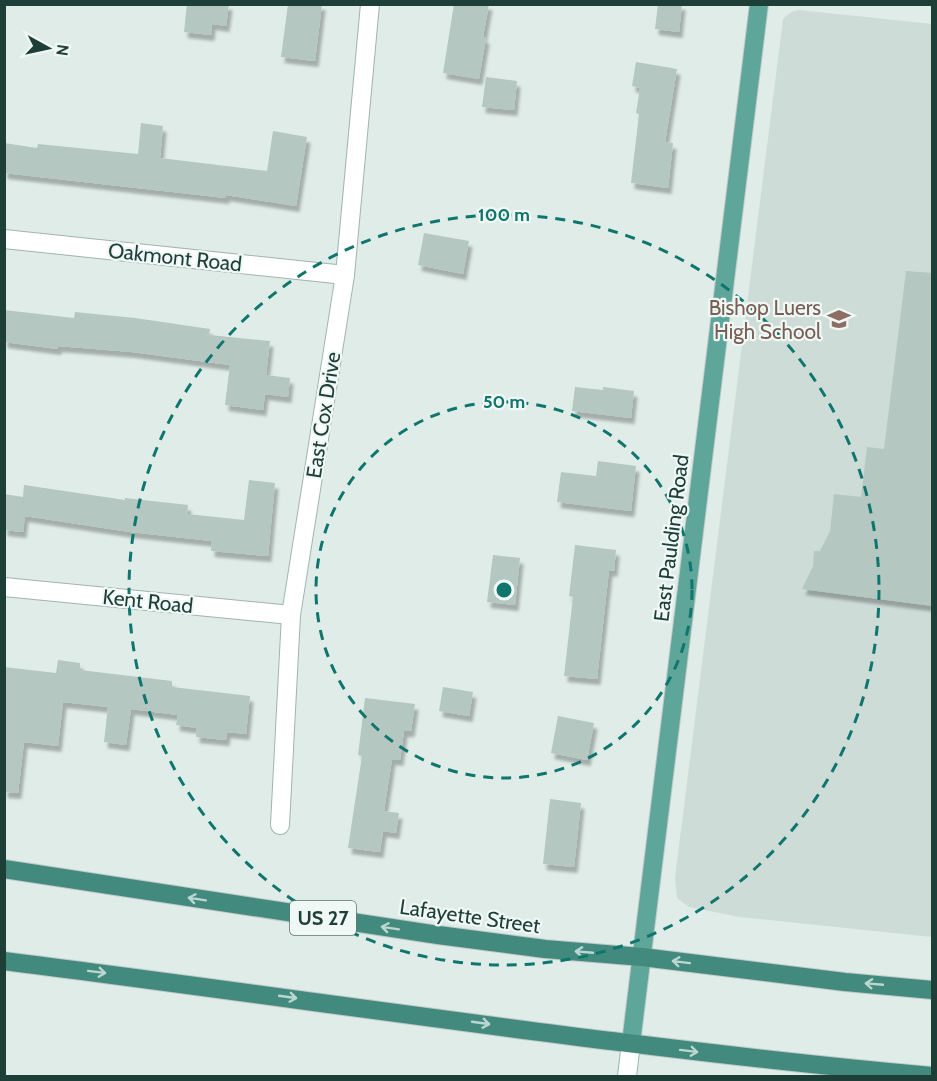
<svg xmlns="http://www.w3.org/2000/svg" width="937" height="1081" font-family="Cabin,sans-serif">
  <defs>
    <filter id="shadow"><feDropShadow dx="3.5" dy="6" stdDeviation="1.5" flood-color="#0004"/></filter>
  </defs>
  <rect width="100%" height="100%" fill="#dfece7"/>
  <!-- built -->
  <path fill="#cddcd6" d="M799 10 932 24V937L740 917 689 907 677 898 675 878 783 19 791 12Z"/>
  <!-- building -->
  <g fill="#b4c7c0" filter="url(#shadow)">
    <path d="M187 4H229L226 26 212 24 211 35 184 32Z"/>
    <path d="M288 4H322L315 61 281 57Z"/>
    <path d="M454 4H489L483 37 486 38 479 79 443 73Z"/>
    <path d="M658 4H682L679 32 655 29Z"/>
    <path d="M636 62 677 69 665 142 673 143 668 188 631 183 639 114 636 113 640 88 632 86Z"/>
    <path d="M486 77 517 81 514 110 482 107Z"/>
    <path d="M141 123 163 126 160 158 267 171 273 131 307 137 296 206 226 195V198L4 173V143L37 148 38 144 138 154Z"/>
    <path d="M424 233 469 241 463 274 418 265Z"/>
    <path d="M906 271 933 273V606L802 589 813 566 814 551H820L830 531 834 494 861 497 867 447 884 449Z"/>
    <path d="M4 310 74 318 75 312 135 318 210 329 209 335 270 341 266 375 290 378 288 397 265 394 263 410 225 405 230 365 132 352 58 346V349L4 342Z"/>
    <path d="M575 387 603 390V387L634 391 631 418 572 411Z"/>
    <path d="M598 461 636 466 631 511 557 502 561 472 596 476Z"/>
    <path d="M249 480 275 483 268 556 211 551 212 541 130 532 25 516 23 532 4 530V494L23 497 24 485 125 500V498L188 505 187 514 244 520Z"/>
    <path d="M575 545 616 550 614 571 609 570 597 679 564 676 573 597 569 596Z"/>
    <path d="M493 555 520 558 515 605 487 602Z"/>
    <path d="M58 660 80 663V670L172 681V687L250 696 246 734 227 732 226 740 196 737 197 728 176 725 178 715 131 709 126 745 104 742 108 707 63 702 58 746 24 742 18 793 4 792V667L56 673Z"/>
    <path d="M443 687 473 692 469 716 439 711Z"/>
    <path d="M365 698 415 704 411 731H404L400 760 392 759 384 811 399 813 396 833 383 831 380 852 348 848 362 756 358 755Z"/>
    <path d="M558 716 594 723 587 760 551 753Z"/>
    <path d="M550 799 581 803 574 867 543 864Z"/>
  </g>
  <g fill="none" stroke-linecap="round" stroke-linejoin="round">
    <!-- minor casing -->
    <g stroke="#a1b4af" stroke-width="20">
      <g id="minor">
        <path d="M4 239 345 275"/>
        <path d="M4 587 291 615"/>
        <path d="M280 825 291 615 345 275 370 4"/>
      </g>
    </g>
    <!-- secondary casing -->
    <g stroke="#9cb9b1" stroke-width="20">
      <path id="secondary" d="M627 1076 631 1043"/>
    </g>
    <!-- primary casing -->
    <g stroke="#c0c9c7" stroke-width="20">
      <path id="primary" d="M631 1043 759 4"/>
    </g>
    <!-- trunk casing -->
    <g stroke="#c0c9c7" stroke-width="20">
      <g id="trunk">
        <path d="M4 869 438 935 545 949 642 957 845 982 932 990"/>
        <path d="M4 961C314 1000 622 1048 932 1076"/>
      </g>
    </g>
    <!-- minor -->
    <use href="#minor" stroke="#fff" stroke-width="18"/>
    <!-- secondary -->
    <use href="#secondary" stroke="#fff" stroke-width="18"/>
    <!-- primary -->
    <use href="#primary" stroke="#5ea699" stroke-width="18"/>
    <!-- trunk -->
    <use href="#trunk" stroke="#428a7e" stroke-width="18"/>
  </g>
  <!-- one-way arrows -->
  <defs><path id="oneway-shaft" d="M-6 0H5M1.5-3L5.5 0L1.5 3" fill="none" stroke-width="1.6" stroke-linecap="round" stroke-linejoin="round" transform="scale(1.5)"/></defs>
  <g stroke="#bcd7d1">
    <use href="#oneway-shaft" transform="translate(197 899) rotate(-171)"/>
    <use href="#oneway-shaft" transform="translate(390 928) rotate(-171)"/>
    <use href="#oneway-shaft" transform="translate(584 952) rotate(-175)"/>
    <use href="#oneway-shaft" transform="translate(681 962) rotate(-173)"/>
    <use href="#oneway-shaft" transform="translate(97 972) rotate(7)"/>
    <use href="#oneway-shaft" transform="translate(874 984) rotate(-175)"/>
    <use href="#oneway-shaft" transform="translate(288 997) rotate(8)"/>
    <use href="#oneway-shaft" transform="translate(481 1023) rotate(8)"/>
    <use href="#oneway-shaft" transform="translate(689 1051) rotate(7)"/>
  </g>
  <!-- distance rings -->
  <g fill="none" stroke="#0f766e" stroke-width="3" stroke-dasharray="10 8">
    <circle cx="504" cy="590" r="188"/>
    <circle cx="504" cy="590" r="375"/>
  </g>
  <!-- icons -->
  <defs>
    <g id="school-bare" transform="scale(1.8)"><path d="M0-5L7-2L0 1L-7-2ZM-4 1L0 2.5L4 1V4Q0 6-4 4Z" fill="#8d6e63" stroke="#f0f8f5" stroke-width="2.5" paint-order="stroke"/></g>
  </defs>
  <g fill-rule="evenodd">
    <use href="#school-bare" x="839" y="319"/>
  </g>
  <g text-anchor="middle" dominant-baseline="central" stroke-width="4.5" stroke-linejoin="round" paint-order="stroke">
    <!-- shield labels -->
    <rect fill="#f0f8f5" stroke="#5d7671" stroke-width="1.5" x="290" y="901" width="66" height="34" rx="4.5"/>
    <g font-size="20" font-weight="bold" fill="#1e3e38">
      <text x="323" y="918">US 27</text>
    </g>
    <!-- street labels -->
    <g font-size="21" fill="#1e3e38" stroke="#f0f8f5">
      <text transform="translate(175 257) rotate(6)">Oakmont Road</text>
      <text transform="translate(323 415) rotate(-81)">East Cox Drive</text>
      <text transform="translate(671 538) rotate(-83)">East Paulding Road</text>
      <text transform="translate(148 601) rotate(6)">Kent Road</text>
      <text transform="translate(470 916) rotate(8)">Lafayette Street</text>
    </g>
    <!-- education labels -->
    <g font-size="21" fill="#785e54" stroke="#f0f8f5" text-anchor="end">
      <text x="821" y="307">Bishop Luers<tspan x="821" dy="24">High School</tspan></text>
    </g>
  </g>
  <circle cx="504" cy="590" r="9" fill="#0f766e" stroke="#f0f8f5" stroke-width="3"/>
  <g font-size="18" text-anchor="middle" font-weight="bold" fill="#0f766e" stroke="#f0f8f5" stroke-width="4.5" stroke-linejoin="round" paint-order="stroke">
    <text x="504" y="221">100 m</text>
    <text x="504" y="408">50 m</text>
  </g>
  <!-- border -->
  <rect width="937" height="1081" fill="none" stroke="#1e3e38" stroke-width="12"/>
  <!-- north arrow -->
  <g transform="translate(48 48) rotate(98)" stroke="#f0f8f5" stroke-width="4.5" paint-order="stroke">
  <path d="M0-4.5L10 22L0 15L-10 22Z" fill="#1e3e38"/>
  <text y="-9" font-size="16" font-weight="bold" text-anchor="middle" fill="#1e3e38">N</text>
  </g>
</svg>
